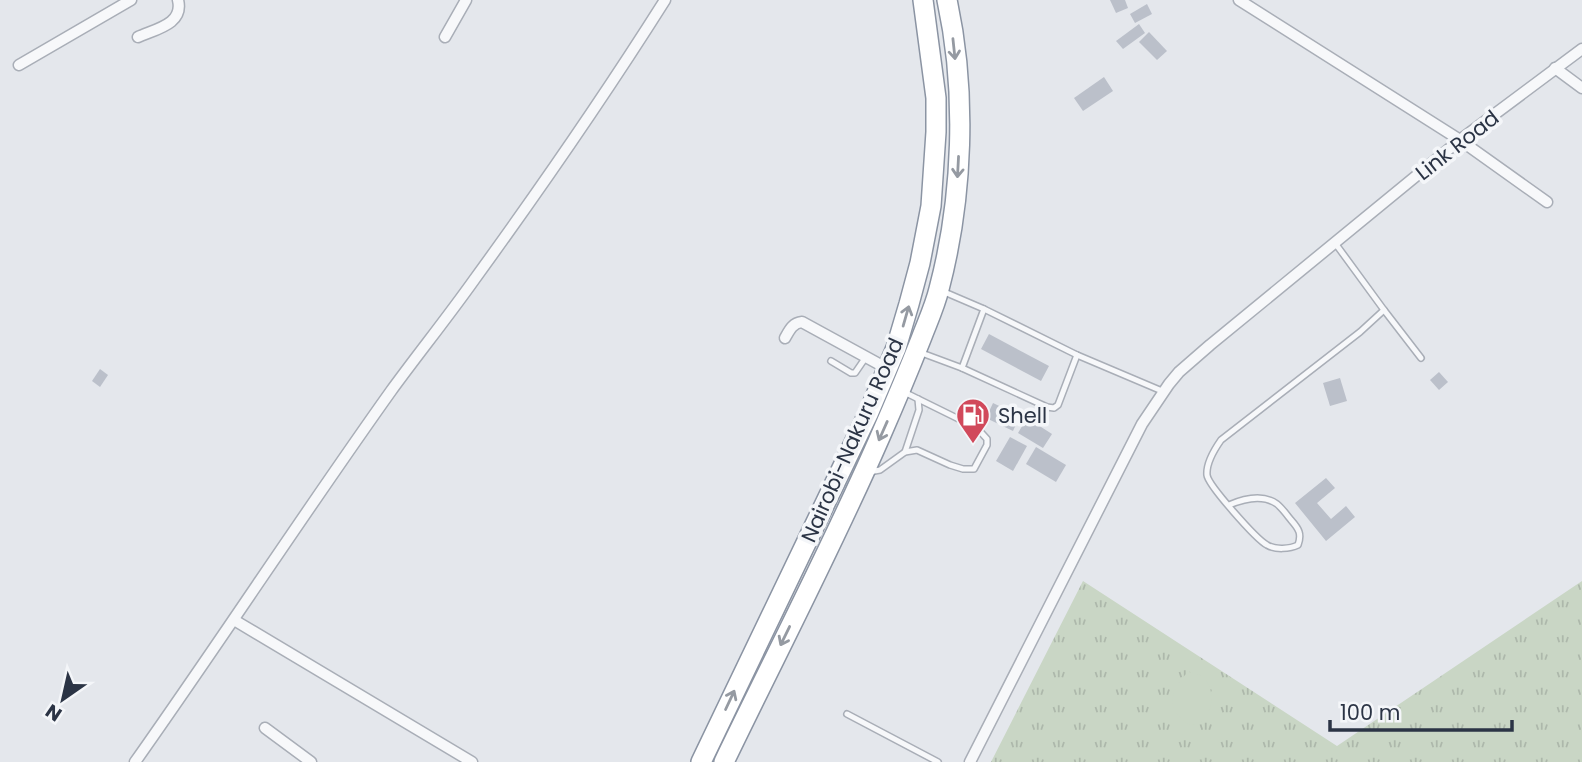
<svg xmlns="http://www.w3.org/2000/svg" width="1582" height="762" font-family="Poppins,sans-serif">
  <defs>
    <pattern id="grass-tufts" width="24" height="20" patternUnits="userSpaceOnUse" patternTransform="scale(1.75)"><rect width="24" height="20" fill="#c9d6c5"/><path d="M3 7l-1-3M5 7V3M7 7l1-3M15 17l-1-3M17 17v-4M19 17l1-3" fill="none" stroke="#adb8ab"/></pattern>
  </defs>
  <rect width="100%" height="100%" fill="#e4e7ec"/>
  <!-- grass -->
  <path fill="url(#grass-tufts)" d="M1083 581 1337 746 1582 581V762H991Z"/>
  <!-- garden -->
  <path fill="#c9d6c5" d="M1188 672C1213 672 1219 705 1202 721 1199 723 1194 724 1191 725 1165 712 1169 690 1188 672Z"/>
  <!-- building -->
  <g fill="#bbc0ca">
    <path d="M1110 0H1125L1128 8 1116 13Z"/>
    <path d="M1147 4 1152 14 1135 23 1130 14Z"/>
    <path d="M1139 24 1145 33 1123 49 1116 41Z"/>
    <path d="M1149 32 1167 51 1157 60 1139 42Z"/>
    <path d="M1104 77 1113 91 1083 111 1074 98Z"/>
    <path d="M989 334 1049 366 1041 381 981 349Z"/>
    <path d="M100 369 108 375 100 387 92 381Z"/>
    <path d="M1439 372 1448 382 1439 390 1430 380Z"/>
    <path d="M1340 378 1347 401 1330 406 1323 383Z"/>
    <path d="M993 403 1020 416 1013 431 986 418Z"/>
    <path d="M1027 418 1052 434 1043 448 1018 433Z"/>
    <path d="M1010 437 1027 446 1013 471 996 461Z"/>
    <path d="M1036 447 1066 465 1056 482 1026 464Z"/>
    <path d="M1326 478 1335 488 1317 503 1331 519 1346 506 1355 517 1326 541 1295 503Z"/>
  </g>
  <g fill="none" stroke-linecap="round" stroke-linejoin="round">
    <!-- lane casing -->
    <g stroke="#a9aeb7" stroke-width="8">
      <g id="lane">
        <path d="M984 309 1077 355 1162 391"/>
        <path d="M1384 310 1421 358"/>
        <path d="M919 352 962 368 984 309 942 291"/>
        <path d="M831 361 851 373H855L866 357"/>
        <path d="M962 368 1047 407 1054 408 1058 405 1077 355"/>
        <path d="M905 452 919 410 918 399"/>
        <path d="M869 472 880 470 905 452 917 450 950 465 963 469H974L987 445V439L977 428 904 392"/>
        <path d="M1229 505C1243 499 1263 494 1277 504 1282 508 1287 515 1291 520 1299 529 1302 534 1298 545 1290 549 1275 550 1267 545 1256 539 1208 485 1207 475 1206 463 1214 450 1221 440L1360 332 1384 310 1335 243"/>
        <path d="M847 714 938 762"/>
      </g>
    </g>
    <!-- street casing -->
    <g stroke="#a9aeb7" stroke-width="13">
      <g id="street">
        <path d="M1239 0 1460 140 1547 202"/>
        <path d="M138 37C156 29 184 24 178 0"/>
        <path d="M445 37 466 0"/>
        <path d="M19 65 131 0"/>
        <path d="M1555 68 1582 88"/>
        <path d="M785 338C789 331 792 323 802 322L888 369"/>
        <path d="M234 620 472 762"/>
        <path d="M265 728 311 762"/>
        <path d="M135 762C222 639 304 513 391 391 418 354 447 318 474 280 540 189 605 95 665 0"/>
        <path d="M970 762 1142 424 1169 384 1179 372 1210 345 1460 140 1582 49"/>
      </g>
    </g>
    <!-- highway casing -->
    <g stroke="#8b94a3" stroke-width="22">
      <g id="highway">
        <path d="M701 762 868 414 896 348 909 304 920 263 931 206 936 132V98L923 0"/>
        <path d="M724 762C776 654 832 547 880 437 894 405 908 372 921 339 927 323 935 306 939 289 963 198 967 92 947 0"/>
      </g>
    </g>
    <!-- lane -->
    <use href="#lane" stroke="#f7f8fa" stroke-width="5"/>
    <!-- street -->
    <use href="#street" stroke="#f7f8fa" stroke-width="10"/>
    <!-- highway -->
    <use href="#highway" stroke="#fff" stroke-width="19"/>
  </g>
  <!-- one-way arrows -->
  <defs><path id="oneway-shaft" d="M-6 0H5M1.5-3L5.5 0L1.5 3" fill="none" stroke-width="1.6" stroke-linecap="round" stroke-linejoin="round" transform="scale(1.75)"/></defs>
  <g stroke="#959aa2">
    <use href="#oneway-shaft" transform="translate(954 49) rotate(84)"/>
    <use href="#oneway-shaft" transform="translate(958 167) rotate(93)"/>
    <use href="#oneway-shaft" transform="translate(906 316) rotate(-74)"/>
    <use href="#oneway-shaft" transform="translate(883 431) rotate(114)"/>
    <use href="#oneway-shaft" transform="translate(785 636) rotate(116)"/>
    <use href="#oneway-shaft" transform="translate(730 700) rotate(-65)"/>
  </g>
  <!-- icons -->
  <defs>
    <g id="fuel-pin" transform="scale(1.75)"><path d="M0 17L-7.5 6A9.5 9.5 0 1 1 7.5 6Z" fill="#d1495b" stroke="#f4f6f9"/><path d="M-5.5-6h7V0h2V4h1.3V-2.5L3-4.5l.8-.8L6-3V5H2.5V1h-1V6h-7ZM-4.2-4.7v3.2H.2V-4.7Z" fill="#fff"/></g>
  </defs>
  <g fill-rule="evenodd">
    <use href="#fuel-pin" x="973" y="415"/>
  </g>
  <g text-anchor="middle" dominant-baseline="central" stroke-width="7" stroke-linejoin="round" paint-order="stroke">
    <!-- street labels -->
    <g font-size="21" fill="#2b3445" stroke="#f4f6f9">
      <text transform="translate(1457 145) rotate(-38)">Link Road</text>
      <text transform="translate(852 440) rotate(-66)">Nairobi-Nakuru Road</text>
    </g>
    <!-- poi labels -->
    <g font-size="21" fill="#2b3445" stroke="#f4f6f9" text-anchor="start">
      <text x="998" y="415">Shell</text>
    </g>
  </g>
  <!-- north arrow -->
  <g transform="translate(63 699) rotate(214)" stroke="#f4f6f9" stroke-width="5" paint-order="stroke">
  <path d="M0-5L12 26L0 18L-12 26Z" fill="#2b3445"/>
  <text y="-10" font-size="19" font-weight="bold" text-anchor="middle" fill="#2b3445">N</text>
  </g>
  <!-- scale -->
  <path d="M1330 720v10h182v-10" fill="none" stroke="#2b3445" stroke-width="3.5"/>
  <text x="1340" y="720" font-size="21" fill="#2b3445" stroke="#f4f6f9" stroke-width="5" paint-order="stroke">100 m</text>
</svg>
